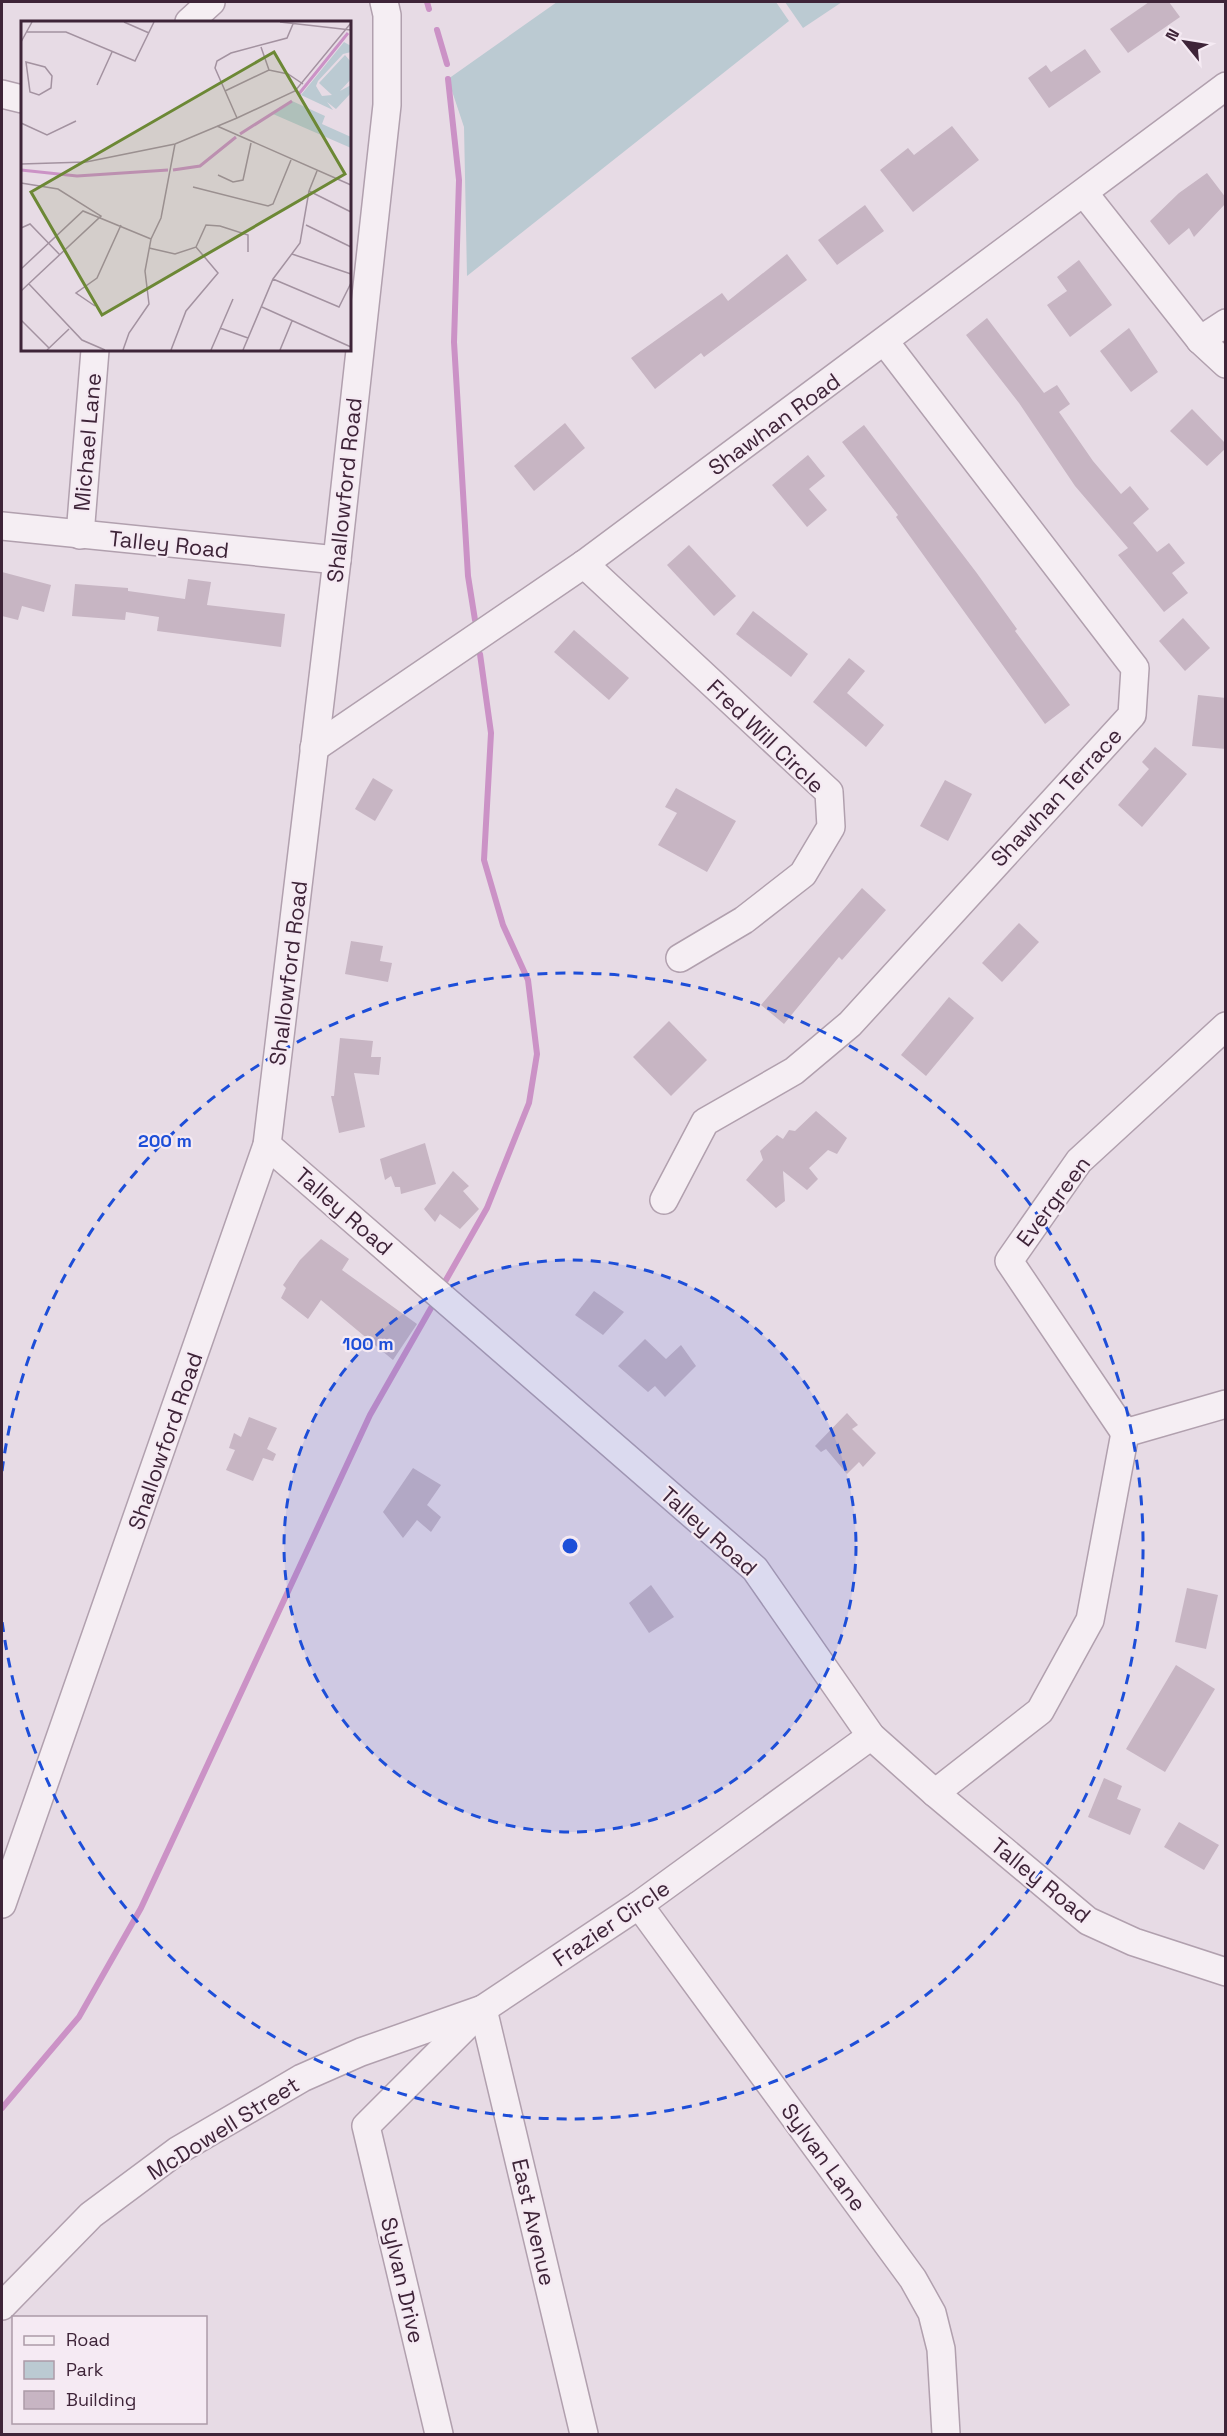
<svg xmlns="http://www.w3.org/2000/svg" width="1227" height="2436" font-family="'Space Grotesk',sans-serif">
  <rect width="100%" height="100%" fill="#e7dbe5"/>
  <!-- green -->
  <g fill="#bbcad2">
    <path d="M557 2H776L789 21 467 276 464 127 448 79Z"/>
    <path d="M785 2H842L803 28Z"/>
  </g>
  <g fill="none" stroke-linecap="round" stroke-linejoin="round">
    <!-- stream -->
    <g stroke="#cb92c6" stroke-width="6">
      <path d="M427 2 429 9"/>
      <path d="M437 30 447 64"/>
      <path d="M448 79 459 180 454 342 468 576 475 620"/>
      <path d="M446 1280 487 1208 529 1103 537 1054 528 980 503 925 484 860 491 733 480 654"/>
      <path d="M2 2108 79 2017 141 1908 370 1415 431 1308"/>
    </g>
  </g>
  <!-- building -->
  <g fill="#c7b5c3">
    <path d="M1149 2H1169L1180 17 1128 53 1110 29Z"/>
    <path d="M1085 49 1101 72 1049 108 1028 78 1046 65 1051 72Z"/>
    <path d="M952 126 979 160 913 212 880 170 908 148 914 155Z"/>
    <path d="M1207 173 1226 198V203L1194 237 1189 228 1169 245 1150 221 1179 193Z"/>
    <path d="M865 205 884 231 837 265 818 240Z"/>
    <path d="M787 254 807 280 704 357 701 353 655 389 631 358 722 293 728 301Z"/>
    <path d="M1079 260 1112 305 1070 337 1047 305 1067 291 1057 277Z"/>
    <path d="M987 318 1044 393 1057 385 1070 404 1059 412 1093 461 1121 494 1130 486 1149 509 1133 523 1157 552 1169 543 1185 563 1172 573 1188 593 1164 612 1118 555 1128 548 1075 486 1019 403 966 335Z"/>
    <path d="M1129 328 1158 372 1131 392 1100 351Z"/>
    <path d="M1192 409 1226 444V448L1207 466 1170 431Z"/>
    <path d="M565 423 585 448 534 491 514 466Z"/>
    <path d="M864 425 976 572 1017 629 1015 631 1070 705 1045 724 896 517 898 515 842 442Z"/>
    <path d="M808 455 825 476 809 489 827 510 807 527 772 485Z"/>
    <path d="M689 545 736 596 714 616 667 565Z"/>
    <path d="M2 572 51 585 44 612 22 606 18 620 2 616Z"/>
    <path d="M188 579 211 582 207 605 285 614 281 647 157 631 159 617 126 612 125 620 72 616 75 584 128 588V591L185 599Z"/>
    <path d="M753 611 808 654 791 677 736 634Z"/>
    <path d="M1183 618 1210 648 1185 671 1159 641Z"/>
    <path d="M574 630 629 678 609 700 554 652Z"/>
    <path d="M849 658 865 671 847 693 884 725 866 747 813 702Z"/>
    <path d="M1198 695 1226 698V749L1192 746Z"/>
    <path d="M1155 747 1187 774 1142 827 1118 805 1149 769 1142 762Z"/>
    <path d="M373 778 393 790 375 821 355 809Z"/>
    <path d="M945 780 972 794 948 841 920 826Z"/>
    <path d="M676 788 736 821 707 872 658 845 677 813 665 807Z"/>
    <path d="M862 888 886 910 842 960 839 957 784 1024 761 1005Z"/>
    <path d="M1019 923 1039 942 1002 982 982 963Z"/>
    <path d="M351 941 383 946 380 961 392 963 388 982 345 974Z"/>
    <path d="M949 997 974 1018 926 1076 901 1055Z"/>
    <path d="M669 1021 707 1060 671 1096 633 1057Z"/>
    <path d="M340 1038 373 1041 371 1057H381L379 1075 354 1073 365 1127 339 1133 331 1096H334Z"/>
    <path d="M816 1111 847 1138 837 1154 828 1150 809 1168 818 1179 807 1190 783 1171 785 1201 776 1208 746 1180 763 1160 760 1151 777 1135 783 1139 789 1130 795 1131Z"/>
    <path d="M425 1143 436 1184 401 1194 400 1187H395L391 1176 385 1180 380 1159Z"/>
    <path d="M453 1171 469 1186 463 1191 479 1209 460 1229 440 1214 435 1222 424 1209Z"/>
    <path d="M321 1239 349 1259 342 1270 417 1324 393 1360 321 1300 308 1319 281 1298 286 1288 283 1285 300 1260Z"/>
    <path d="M594 1291 624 1312 603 1335 575 1315Z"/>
    <path d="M645 1339 666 1359 681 1345 696 1366 665 1397 655 1386 648 1392 618 1366Z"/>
    <path d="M847 1413 858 1425 852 1429 876 1453 863 1467 859 1462 847 1474 826 1449 821 1452 815 1446Z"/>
    <path d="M249 1417 277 1428 267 1449 276 1454 273 1461 263 1458 253 1481 226 1470 235 1450 229 1448 234 1433 241 1437Z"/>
    <path d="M413 1468 441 1485 427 1505 441 1517 431 1532 417 1520 403 1538 383 1512Z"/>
    <path d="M651 1585 674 1617 649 1633 629 1603Z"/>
    <path d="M1187 1588 1218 1595 1206 1649 1175 1642Z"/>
    <path d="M1176 1665 1215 1689 1165 1772 1126 1749Z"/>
    <path d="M1104 1778 1122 1786 1117 1799 1141 1809 1130 1835 1088 1817Z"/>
    <path d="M1179 1822 1219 1845 1204 1870 1164 1847Z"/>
  </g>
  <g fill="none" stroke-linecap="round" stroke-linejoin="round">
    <!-- minor casing -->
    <g stroke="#b1a0ae" stroke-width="30">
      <g id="minor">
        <path d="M189 22 211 2"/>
        <path d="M2 94 22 99"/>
        <path d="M1084 193 1200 340 1226 364"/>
        <path d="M1200 340 1226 323"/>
        <path d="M2 526 337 560"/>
        <path d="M80 535 95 350"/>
        <path d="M584 564 829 792 831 827 803 874 744 920 680 958"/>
        <path d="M314 748 584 564 1226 86"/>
        <path d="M267 1145 755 1569 871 1736 935 1793 1088 1921 1134 1942 1226 1972"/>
        <path d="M664 1200 705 1122 794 1071 850 1024 1132 715 1135 668 885 342"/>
        <path d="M1125 1433 1009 1261 1079 1161 1226 1026"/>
        <path d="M935 1793 1040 1711 1090 1620 1125 1433 1226 1404"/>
        <path d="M2 1904 267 1145 337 560 387 105V15L384 2"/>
        <path d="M639 1905 913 2279 932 2313 941 2349 946 2434"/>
        <path d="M2 2306 91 2215 177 2151 302 2078 361 2052 483 2009 584 2434"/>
        <path d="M439 2434 366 2126 483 2009 639 1905 871 1736"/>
      </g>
    </g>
    <!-- minor -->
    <use href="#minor" stroke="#f5eef3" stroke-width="27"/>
  </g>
  <!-- distance rings -->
  <circle cx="570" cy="1546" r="286" fill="#1d4ed8" fill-opacity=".12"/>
  <g fill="none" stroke="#1d4ed8" stroke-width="3" stroke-dasharray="10 8">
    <circle cx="570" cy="1546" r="286"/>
    <path d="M2 1471A573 573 0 1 1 2 1621"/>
  </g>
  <g text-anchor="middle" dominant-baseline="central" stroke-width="4.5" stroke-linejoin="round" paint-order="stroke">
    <!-- street labels -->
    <g font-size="22" fill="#3e2438" stroke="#f5eaf3">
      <text transform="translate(774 424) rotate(-36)">Shawhan Road</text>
      <text transform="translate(87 442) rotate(-85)">Michael Lane</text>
      <text transform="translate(344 490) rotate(-84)">Shallowford Road</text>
      <text transform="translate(169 544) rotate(6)">Talley Road</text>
      <text transform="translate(766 736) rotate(44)">Fred Will Circle</text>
      <text transform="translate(1056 797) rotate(-47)">Shawhan Terrace</text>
      <text transform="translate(288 973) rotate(-83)">Shallowford Road</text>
      <text transform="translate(1053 1201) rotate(-53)">Evergreen</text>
      <text transform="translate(344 1211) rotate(41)">Talley Road</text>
      <text transform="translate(165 1441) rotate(-71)">Shallowford Road</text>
      <text transform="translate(709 1531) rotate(42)">Talley Road</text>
      <text transform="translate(1041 1880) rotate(39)">Talley Road</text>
      <text transform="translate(611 1923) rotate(-34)">Frazier Circle</text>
      <text transform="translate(223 2128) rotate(-32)">McDowell Street</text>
      <text transform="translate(824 2157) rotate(54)">Sylvan Lane</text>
      <text transform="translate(534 2222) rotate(77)">East Avenue</text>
      <text transform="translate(403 2280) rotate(77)">Sylvan Drive</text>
    </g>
  </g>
  <!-- overview -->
  <g transform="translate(21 21)">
    <rect width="330" height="330" fill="#e7dbe5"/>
    <path d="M323 21 330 25V31L322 33 297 60 295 65 301 75 311 74 298 62 324 34 330 41V58L319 70 330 64V72L315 88 306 81 312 89 280 74ZM271 80 304 95 301 103 330 116V127L252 93Z" fill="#bbcad2"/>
    <path fill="none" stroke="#cb92c6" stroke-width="3" d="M277 74 327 12M219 113 271 80M0 149 56 155 147 149M152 149 179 145 215 116"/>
    <path fill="none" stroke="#a392a0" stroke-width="1.5" d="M103 1 128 12M259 1 330 9M6 11H45L114 40 133 1M0 21 11 1M240 26 248 49M5 41 24 46 31 55 30 67 18 74 9 71ZM76 64 91 31M204 70 248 49 267 53 282 63M216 97 194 47 196 40 210 32 266 17 272 3M0 102 26 114 55 100M196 105 330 164M0 143 65 141 154 123 216 97 274 70 330 2M197 154 212 161 222 159 230 122M0 162 37 168 80 195 0 270M172 166 247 185 252 183 270 139M288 170 330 191M285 204 330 226M0 207 9 203 39 234M175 226 185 204 199 205 227 214V231M128 227 154 233 175 226 197 252 165 290 150 329M271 233 330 253M0 248 62 190 130 218M252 258 318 286 330 262M8 263 61 319 84 329M74 285 55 272 76 257 100 204M241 286 330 326M0 299 28 327M199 307 227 317M26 329 48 308M102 329 108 312 128 283 124 250 130 218 140 197 154 123M190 329 212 278M222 329 252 258 279 222 288 170 296 150M259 329 271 300"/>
    <path fill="#6c8835" fill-opacity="0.15" stroke="#6c8835" stroke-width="3" d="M253 31 324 153 81 294 10 171Z"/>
    <rect width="330" height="330" fill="none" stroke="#3e2438" stroke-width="3"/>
  </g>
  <circle cx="570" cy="1546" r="9" fill="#1d4ed8" stroke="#f5eaf3" stroke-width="3"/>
  <g font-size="18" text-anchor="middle" font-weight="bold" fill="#1d4ed8" stroke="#f5eaf3" stroke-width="4.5" stroke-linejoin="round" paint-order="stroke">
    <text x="165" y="1147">200 m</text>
    <text x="368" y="1350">100 m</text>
  </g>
  <!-- border -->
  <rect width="1227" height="2436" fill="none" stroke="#3e2438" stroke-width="6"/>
  <!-- legend -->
  <rect x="12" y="2316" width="195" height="108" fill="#f5eaf3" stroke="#ac9ba8" stroke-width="1.5"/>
  <rect x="24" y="2336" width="30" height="9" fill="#f5eef3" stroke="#ac9ba8" stroke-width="1.5"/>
  <text x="66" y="2346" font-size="18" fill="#3e2438">Road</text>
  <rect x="24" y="2361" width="30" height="18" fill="#bbcad2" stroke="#ac9ba8" stroke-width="1.5"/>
  <text x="66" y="2376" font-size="18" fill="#3e2438">Park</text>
  <rect x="24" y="2391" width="30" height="18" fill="#c7b5c3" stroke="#ac9ba8" stroke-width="1.5"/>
  <text x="66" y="2406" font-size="18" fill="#3e2438">Building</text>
  <!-- north arrow -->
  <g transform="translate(1185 42) rotate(300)" stroke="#f5eaf3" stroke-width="4.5" paint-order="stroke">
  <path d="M0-4.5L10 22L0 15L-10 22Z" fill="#3e2438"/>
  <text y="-9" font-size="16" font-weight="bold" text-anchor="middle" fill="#3e2438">N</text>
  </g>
</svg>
